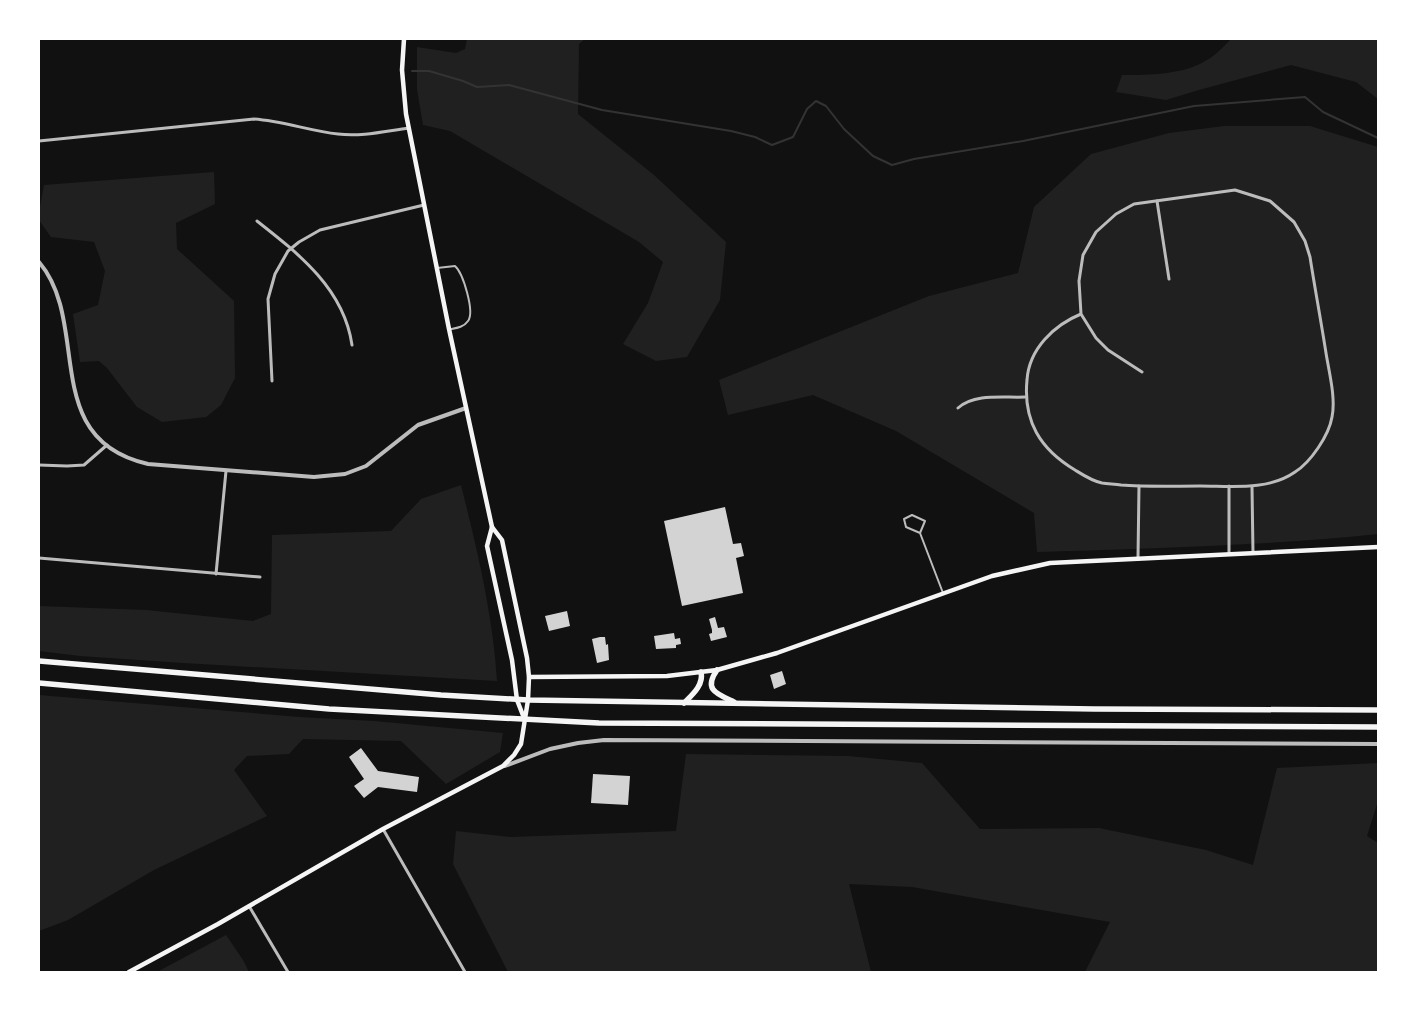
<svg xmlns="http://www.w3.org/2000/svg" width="1417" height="1011" viewBox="0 0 1417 1011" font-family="'Exo 2',sans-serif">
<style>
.green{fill:#202020}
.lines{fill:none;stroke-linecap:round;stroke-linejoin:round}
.stream{stroke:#333;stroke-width:2}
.building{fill:#d3d3d3}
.service{stroke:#bcbcbc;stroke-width:2}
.minor{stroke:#bcbcbc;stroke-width:3}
.tertiary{stroke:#bcbcbc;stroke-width:4}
.secondary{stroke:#f5f5f5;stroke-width:4.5}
.trunk{stroke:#f5f5f5;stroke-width:5.5}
</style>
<rect width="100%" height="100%" fill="#111"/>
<!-- green -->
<g class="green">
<path d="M467,39H585L579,44L578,114L654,175L726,242L720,300L687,357L656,361L623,344L648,303L663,262L639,242L450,131L423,125L417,89V47L456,53L465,49Z"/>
<path d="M1231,39H1378V99L1356,82L1291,65L1199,90L1166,100L1116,92L1122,75C1149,75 1183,75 1207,60C1216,55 1224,46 1231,39Z"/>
<path d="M1224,126H1310L1378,147V534C1265,546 1151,548 1037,552L1034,513L896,431L813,395L728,415L719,380L929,296L1018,273L1034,207L1091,154L1169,133Z"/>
<path d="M214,172L215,204L176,223L177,249L234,301L235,378L221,405L206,417L162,422L137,407L107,368L99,361L80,362L73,314L98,305L105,271L94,242L51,237L39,220V212L44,185Z"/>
<path d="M461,485C477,549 493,615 497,681L183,663L80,656L39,651V606L146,610L253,621L271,614L272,535L391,531L421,499Z"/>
<path d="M39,695L299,717L374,721L503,733L500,752L446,784L401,741L303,739L289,754L247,756L234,770L267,816L154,870L68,920L39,931Z"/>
<path d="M686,754L848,756L922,763L980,829L1099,828L1206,850L1253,865L1277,768L1378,763V801L1367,836L1378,843V972H1085L1110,922L912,887L849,884L871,972H508L453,864L456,831L511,837L676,831Z"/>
<path d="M226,935L243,960L249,972H157Z"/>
</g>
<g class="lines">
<!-- stream -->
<path class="stream" d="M412,71H429L463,81L477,87L509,85L602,110L731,131L755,137L772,145L793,137L807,109L816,101L826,106L844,129L873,156L892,165L914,159L1023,141L1194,106L1305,97L1323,112L1378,138"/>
</g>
<!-- building -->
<g class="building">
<path d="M725,507L733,544L741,543L744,556L736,558L743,593L682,606L664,521Z"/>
<path d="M567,611L570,626L549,631L545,616Z"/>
<path d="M715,617L718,628L724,627L727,637L711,641L709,634L712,633V630L709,619Z"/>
<path d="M674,633L675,639L680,638L681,644L676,645V648L656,649L654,636Z"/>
<path d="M600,637H605L606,645L608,644L609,660L597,663L592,639Z"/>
<path d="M782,671L786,684L774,689L770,675Z"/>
<path d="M361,748L378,771L419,777L417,792L378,787L364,798L354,786L364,779L349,757Z"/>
<path d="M593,774L630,776L628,805L591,803Z"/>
</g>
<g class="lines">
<!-- service -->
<g class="service">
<path d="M437,268L455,266C463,273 475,312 468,321C464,327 457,328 451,329"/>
<path d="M920,533L906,527L904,519L912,515L925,521L920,533L943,593"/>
</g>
<!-- minor -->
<g class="minor">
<path d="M39,141L254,119C283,121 310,131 338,134C361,137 386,131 409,128"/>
<path d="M1157,201L1169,279"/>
<path d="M257,221C299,254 344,289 352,345"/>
<path d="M1081,314C1054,325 1029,349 1027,380C1023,421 1040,449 1075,470C1083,475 1092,481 1102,483C1108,484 1115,484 1121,485C1147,487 1173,486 1200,486C1231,486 1268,491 1295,472C1311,462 1329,435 1332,417C1336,398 1329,372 1326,353C1321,321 1315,289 1310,257L1305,241L1294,222L1270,201L1235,190L1134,204L1116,214L1096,232L1083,255L1079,281L1081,314L1096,338L1108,350L1142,372"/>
<path d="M272,381L268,299L275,274L288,251L299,242L320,230L424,205"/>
<path d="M958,408C975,393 1004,398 1025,397"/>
<path d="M39,465L67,466L84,465L107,445"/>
<path d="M1252,487L1253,553"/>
<path d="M1229,554V486"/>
<path d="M39,558L260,577"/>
<path d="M1138,558L1139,486"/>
<path d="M216,574L226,471"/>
<path d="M383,829L465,972"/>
<path d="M249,906L288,972"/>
</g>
<!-- tertiary -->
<g class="tertiary">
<path d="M39,262C92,324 38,439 148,464L314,477L345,474L366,466L418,425L466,408"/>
<path d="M505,766L550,749L578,743L604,740L1378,744"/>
</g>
<!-- secondary -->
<g class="secondary">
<path d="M492,527L487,546L512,660L517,700L524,718"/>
<path d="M529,677L667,676L717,670L777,653L992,576L1050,563L1378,547"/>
<path d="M129,972L218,924L383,829L503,766L514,755L521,744L528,700L529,677L527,658L502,540L492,527L449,329L406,114L402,70L404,39"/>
</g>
<!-- trunk -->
<g class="trunk">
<path d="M39,661L441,695L528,700L1094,709L1378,710"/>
<path d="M717,670C703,690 717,694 734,702"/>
<path d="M39,683L329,709L599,723L1378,727"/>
<path d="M684,703C692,695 704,685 701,672"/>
</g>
</g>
<!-- border -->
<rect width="1417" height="1011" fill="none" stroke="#ffffff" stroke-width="80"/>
</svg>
